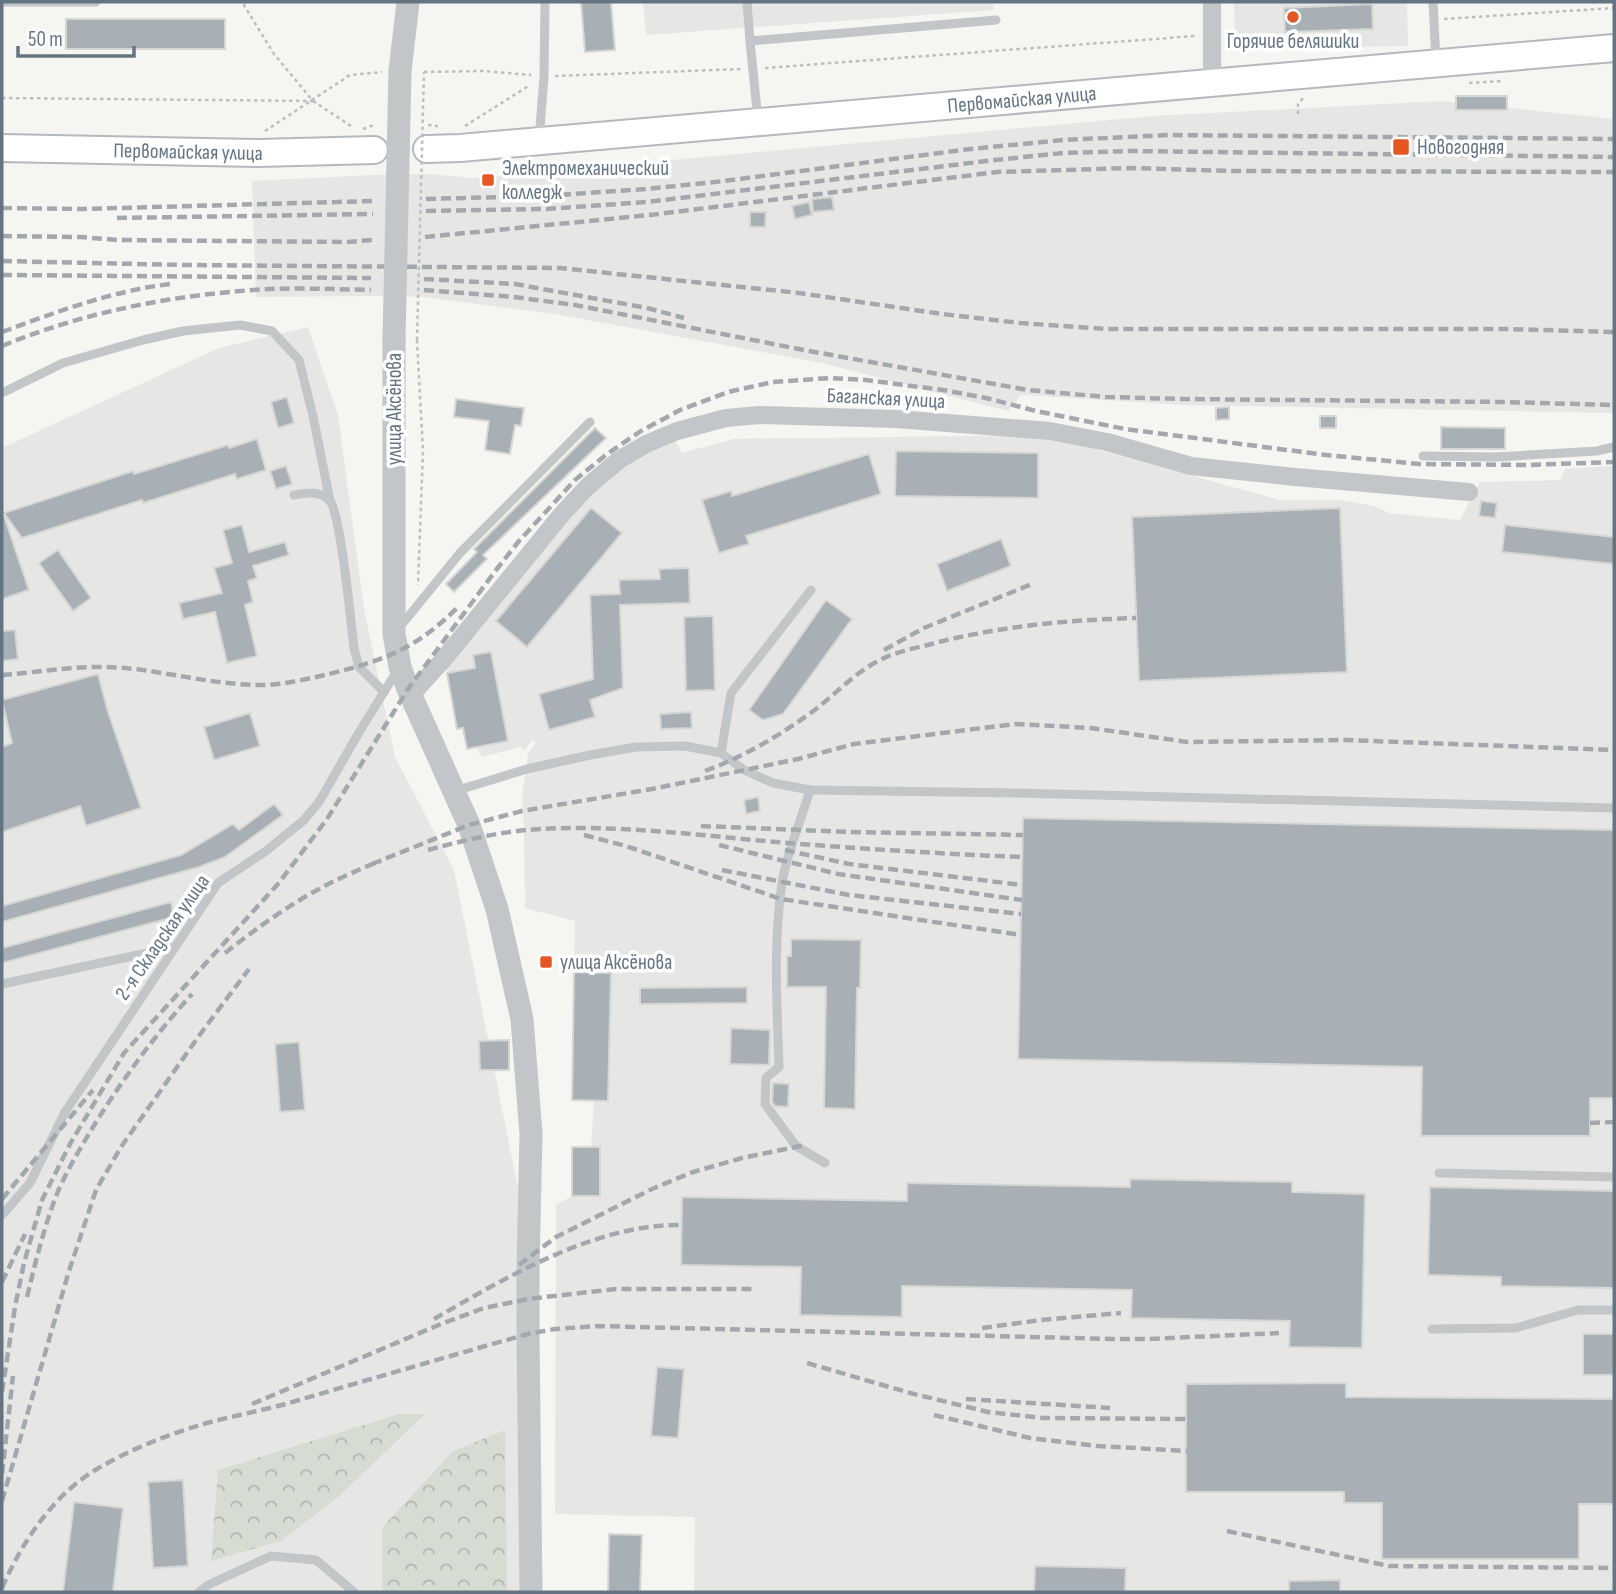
<svg xmlns="http://www.w3.org/2000/svg" width="1616" height="1594" viewBox="0 0 1616 1594" font-family="'Sofia Sans Condensed',sans-serif">
<style>
.built{fill:#e6e7e5}
.forest{fill:url(#forest-crowns)}
.building{fill:#a8b0b6;stroke:#d6d6d4;stroke-width:2}
.lines{fill:none;stroke-linecap:round;stroke-linejoin:round}
.secondary-casing{stroke:#b4b9be;stroke-width:30}
.path{stroke:#bcbec0;stroke-width:2.5;stroke-dasharray:3.5 3.5;stroke-linecap:butt}
.service{stroke:#c2c6c9;stroke-width:9}
.minor{stroke:#c2c6c9;stroke-width:18}
.tertiary{stroke:#c2c6c9;stroke-width:23}
.secondary{stroke:#fff;stroke-width:26}
.rail{stroke:#a3a8ae;stroke-width:4.5;stroke-dasharray:10 5;stroke-linecap:butt}
.path-bridge{stroke:#bcbec0;stroke-width:2.5;stroke-dasharray:3.5 3.5;stroke-linecap:butt}
.tertiary-bridge{stroke:#c2c6c9;stroke-width:23}
.poi-dot{fill:#e45722;stroke:#fff;stroke-width:2.5}
.labels{text-anchor:middle;stroke-width:7;stroke-linejoin:round;paint-order:stroke}
.poi-label{font-size:21px;fill:#647483;stroke:#fff;text-anchor:start}
.street-label{font-size:21px;fill:#647483;stroke:#fff}
</style>
<defs>
<pattern id="forest-crowns" width="20" height="18" patternUnits="userSpaceOnUse" patternTransform="scale(1.75)"><rect width="20" height="18" fill="#d6dcd2"/><path d="M2 6a3 3 0 1 1 6 0M12 15a3 3 0 1 1 6 0" fill="none" stroke="#b1b7b0"/></pattern>
</defs>
<rect width="100%" height="100%" fill="#f5f5f1"/>
<!-- built -->
<g class="built">
<path d="M643,2H993L994,10L646,35Z"/>
<path d="M1234,2H1407L1408,46L1235,49Z"/>
<path d="M1442,101L1614,119V413L1186,405L1021,395L1008,411L822,363L555,314L424,297L371,296L256,297L252,181L373,175L427,174L474,178L1153,116Z"/>
<path d="M308,327L338,415L364,609L395,757L454,870L519,1193L521,1592H2V448L219,348Z"/>
<path d="M1045,435L1280,500H1339L1374,506L1389,513L1460,520L1480,482L1560,480L1565,469L1614,466V1592H694L695,1517L555,1514L556,1205L572,1196V1147H591L594,1101L572,1100L575,921L525,908L524,830L522,797L528,754L536,743L532,740L524,751L520,747L482,757L476,747L467,749L463,729H457L446,668L584,501L620,469L649,449L674,439L682,453L733,439Z"/>
</g>
<!-- forest -->
<g class="forest">
<path d="M399,1414H425L337,1498L281,1541L211,1561L218,1470Z"/>
<path d="M505,1430L507,1592H382V1528L453,1451Z"/>
</g>
<!-- building -->
<g class="building">
<path d="M581,2H611L615,50L585,52Z"/>
<path d="M1372,4L1373,29L1285,32L1284,8Z"/>
<rect x="66" y="19" width="159" height="30"/>
<rect x="1456" y="96" width="51" height="14"/>
<path d="M832,197L834,210L813,212L812,199Z"/>
<path d="M809,202L812,215L795,219L792,206Z"/>
<path d="M750,212H766L765,227H750Z"/>
<path d="M287,397L294,423L278,428L271,402Z"/>
<path d="M456,399L524,408L521,426L515,425L510,454L485,450L489,421L454,417Z"/>
<path d="M1229,407V419L1216,420V408Z"/>
<rect x="1320" y="416" width="16" height="12"/>
<path d="M1441,427L1505,428V449H1441Z"/>
<path d="M595,428L606,438L483,555L487,559L454,592L446,584L477,552L474,549Z"/>
<path d="M257,439L266,470L237,479L235,474L143,503L142,500L22,538L4,513L133,471L134,474L228,445L229,448Z"/>
<path d="M896,451L1038,453V498L895,496Z"/>
<path d="M869,454L881,494L746,536L749,544L719,553L702,500L731,491L732,496Z"/>
<path d="M286,466L292,484L276,489L270,471Z"/>
<path d="M1481,501L1497,503L1495,518L1479,516Z"/>
<path d="M591,508L622,533L527,647L496,621Z"/>
<path d="M1340,508L1347,672L1139,681L1132,517Z"/>
<path d="M2,516H4L29,590L2,599Z"/>
<path d="M242,525L249,552L285,542L289,555L253,566L257,578L248,581L253,602L245,605L257,656L227,663L215,612L183,619L179,603L222,593L214,568L232,563L223,530Z"/>
<path d="M1505,525L1614,537V564L1502,552Z"/>
<path d="M1001,539L1011,566L947,591L937,564Z"/>
<path d="M58,550L91,598L73,611L39,563Z"/>
<path d="M689,568L690,603L620,605L623,688L590,700L595,717L549,730L539,694L593,679L590,595L620,594L619,580L660,579L659,569Z"/>
<path d="M826,600L852,619L783,714L763,720L749,710Z"/>
<path d="M713,616L715,690L686,691L684,617Z"/>
<path d="M15,630L18,659L2,661V631Z"/>
<path d="M491,652L508,741L467,749L463,728L457,729L447,673L475,668L473,655Z"/>
<path d="M98,674L108,712L141,808L86,826L80,806L2,832V747L12,743L2,700Z"/>
<path d="M691,712L692,728L661,729L660,714Z"/>
<path d="M250,713L260,746L214,760L204,727Z"/>
<path d="M758,797L760,811L746,814L744,800Z"/>
<path d="M274,804L283,815L225,857L199,867L2,922V906L181,855L233,824L239,830Z"/>
<path d="M1023,818L1614,830V1098H1590V1136H1421L1422,1067L1018,1059Z"/>
<path d="M171,902L174,917L2,963V948Z"/>
<path d="M791,939L861,940L860,988H857L855,1109L824,1108L826,987H787V956H791Z"/>
<path d="M574,972L611,973L608,1101L572,1100Z"/>
<path d="M747,987V1003L640,1004V988Z"/>
<path d="M731,1028L770,1030L769,1065L730,1064Z"/>
<path d="M509,1040V1070H480L479,1041Z"/>
<path d="M299,1042L305,1110L280,1112L275,1044Z"/>
<path d="M773,1083L789,1084L788,1107L775,1106L772,1102Z"/>
<rect x="572" y="1147" width="28" height="49"/>
<path d="M1130,1179L1292,1182V1192L1365,1194L1362,1348L1289,1347L1290,1321L1131,1318L1132,1290L902,1286V1317L800,1315L801,1267L681,1265L682,1197L907,1201V1183L1130,1187Z"/>
<path d="M1430,1187L1614,1191V1288L1501,1286V1277L1428,1275Z"/>
<rect x="1583" y="1334" width="31" height="41"/>
<path d="M657,1367L684,1369L678,1438L651,1436Z"/>
<path d="M1346,1383V1397L1614,1399V1504H1579V1559H1382V1503H1344V1492H1186V1384Z"/>
<path d="M183,1480L188,1566L153,1568L148,1482Z"/>
<path d="M74,1502L123,1508L113,1592H63Z"/>
<path d="M609,1534L642,1535L640,1592H608Z"/>
<path d="M1035,1566L1126,1568L1125,1592H1034Z"/>
<path d="M1340,1580V1592H1289V1581Z"/>
</g>
<g class="lines">
<!-- secondary casing -->
<g class="secondary-casing">
<g id="secondary">
<path id="s1" d="M2,148L259,153L374,150"/>
<path id="s2" d="M427,149L460,148L1614,48"/>
</g>
</g>
<!-- path -->
<g class="path">
<path d="M1444,19L1614,8"/>
<path d="M765,68L1195,36"/>
<path d="M424,72L483,71L531,75"/>
<path d="M555,76L741,69"/>
<path d="M1469,83L1504,81"/>
<path d="M2,98L313,101L274,54L242,2"/>
<path d="M313,101L354,128"/>
<path d="M1298,114V104L1304,97"/>
<path d="M428,125L438,126"/>
<path d="M465,126L530,85"/>
<path d="M363,129L374,125"/>
<path d="M265,131L350,75L382,72"/>
<path d="M417,340L423,451L418,585"/>
</g>
<!-- service -->
<g class="service">
<path d="M2,2H96"/>
<path d="M747,2L750,41"/>
<path d="M1433,2L1436,62"/>
<path d="M758,121L750,41L996,20"/>
<path d="M539,140L544,77L545,2"/>
<path d="M2,393L63,363L143,340L183,331L240,325L272,331L299,360L313,416L330,501"/>
<path d="M1423,456L1496,457L1597,451L1614,447"/>
<path d="M294,495C307,493 321,490 330,501C341,515 351,624 354,648L359,667L384,692"/>
<path d="M399,628L460,553L590,422"/>
<path d="M721,753L731,693L811,590"/>
<path d="M810,790C801,821 787,852 782,883C773,944 777,1006 779,1067L766,1078L765,1104L796,1146L825,1163"/>
<path d="M455,791L527,769L590,755L636,747L685,746L721,753L744,770L773,783L810,790L1017,793L1614,808"/>
<path d="M2,984L175,947"/>
<path d="M1439,1173L1614,1177"/>
<path d="M2,1215L30,1183L65,1112L218,883L266,851L304,820L319,802L358,734L397,671"/>
<path d="M1432,1329L1516,1328L1578,1310H1614"/>
<path d="M199,1592L208,1585L271,1556L316,1560L354,1592"/>
</g>
<!-- minor -->
<g class="minor">
<path d="M1212,83V2"/>
<path d="M411,695L443,660L562,514L587,487L619,460L646,444L677,431L726,418L759,415L896,419L1050,431L1107,442L1191,466L1295,477L1469,492"/>
</g>
<!-- tertiary -->
<g class="tertiary">
<path d="M400,71L408,2"/>
<path d="M394,340V634L400,667L408,689L469,825L497,909L522,1019L531,1134L528,1267V1334L531,1592"/>
</g>
<!-- secondary -->
<use href="#secondary" class="secondary"/>
<!-- rail -->
<g class="rail">
<path d="M426,199L544,196L646,189L724,181L970,149L1064,140L1168,135L1614,139"/>
<path d="M2,208L82,209L373,201"/>
<path d="M426,211L545,209L647,202L995,160L1063,153L1131,151L1614,157"/>
<path d="M117,218L373,214"/>
<path d="M2,236L81,237L118,240L348,242L372,240"/>
<path d="M425,237L650,215L997,172L1131,168L1231,171L1614,172"/>
<path d="M2,261L184,265L560,268L799,293L942,314L1020,323L1107,329H1506L1614,332"/>
<path d="M2,275L371,278"/>
<path d="M424,279L515,284L647,308L684,318"/>
<path d="M424,290L514,297L575,305L809,351L1028,390L1106,397L1183,399L1504,402L1614,405"/>
<path d="M2,332C56,312 112,291 170,284"/>
<path d="M2,346C86,311 178,294 269,289C303,288 337,289 371,290"/>
<path d="M884,650L924,628L1032,584"/>
<path d="M2,675C42,672 83,664 124,668C169,672 215,685 261,685C283,685 307,679 329,674C385,660 416,649 458,607"/>
<path d="M705,771C743,757 779,736 812,712C835,695 854,673 880,660C897,651 917,648 935,643C1001,626 1068,620 1136,618"/>
<path d="M701,826L850,832L1023,835"/>
<path d="M584,835L626,846L781,899L1021,935"/>
<path d="M719,845L838,874L1022,900"/>
<path d="M428,850C461,841 494,833 527,830C612,823 703,836 788,843C866,849 944,854 1022,857"/>
<path d="M785,850L849,864L1022,885"/>
<path d="M372,864L469,825L522,811L652,789L798,759L854,744L1015,724L1091,728L1187,742L1346,740L1614,750"/>
<path d="M722,870L849,895L1021,914"/>
<path d="M225,953C262,924 301,896 345,876C357,871 368,865 381,861"/>
<path d="M1590,1123L1614,1122"/>
<path d="M2,1199L93,1090"/>
<path d="M519,1265L556,1237L652,1189L693,1172L742,1158L805,1145"/>
<path d="M2,1282L25,1234"/>
<path d="M27,1297C36,1260 45,1223 59,1189C69,1167 81,1147 93,1127C122,1080 155,1035 192,994"/>
<path d="M434,1319C507,1277 595,1224 681,1225"/>
<path d="M982,1328L1041,1320L1121,1313"/>
<path d="M807,1363L910,1393L988,1412L1043,1418L1186,1419"/>
<path d="M2,1392L15,1307L24,1263L42,1200L70,1144L124,1053L278,884L327,819L408,689L496,570L519,541L575,480L607,454L641,431L680,410L728,392L773,382L830,378L866,380L943,390L986,398L1036,411L1125,429L1326,455L1419,464L1528,465L1614,462"/>
<path d="M966,1399L1110,1408"/>
<path d="M252,1404L441,1324L484,1308L528,1299L616,1289H754"/>
<path d="M934,1415L1030,1438L1098,1446L1187,1451"/>
<path d="M2,1474L13,1376"/>
<path d="M2,1501L69,1271L96,1190L121,1147L201,1033L249,969"/>
<path d="M1227,1531L1389,1566L1614,1568"/>
<path d="M2,1588C22,1542 53,1495 97,1469C127,1451 166,1435 200,1425C227,1417 255,1412 282,1405C364,1381 446,1357 528,1334L555,1329L599,1326L1111,1339H1148L1279,1333"/>
</g>
<!-- path-bridge -->
<path class="path-bridge" d="M417,340L424,72"/>
<!-- tertiary-bridge -->
<path class="tertiary-bridge" d="M394,340L400,71"/>
</g>
<!-- markers -->
<g class="poi-dot">
<circle cx="1293" cy="17" r="7"/>
<rect x="1392" y="138" width="18" height="18" rx="3.5"/>
<rect x="481" y="173" width="14" height="14" rx="3.5"/>
<rect x="539" y="955" width="14" height="14" rx="3.5"/>
</g>
<g class="labels">
<!-- poi labels -->
<g class="poi-label">
<text x="1293" y="48" text-anchor="middle">Горячие беляшики</text>
<text x="1417" y="154">Новогодняя</text>
<text x="502" y="175">Электромеханический<tspan x="502" dy="24">колледж</tspan></text>
<text x="560" y="969">улица Аксёнова</text>
</g>
<!-- street labels -->
<g class="street-label">
<text dy="7" stroke="none"><textPath href="#s2" startOffset="597">Первомайская улица</textPath></text>
<text dy="7" stroke="none"><textPath href="#s1" startOffset="186">Первомайская улица</textPath></text>
<text transform="translate(886 398) rotate(3)" y="7">Баганская улица</text>
<text transform="translate(394 409) rotate(-90)" y="7">улица Аксёнова</text>
<text transform="translate(162 937) rotate(-55)" y="7">2-я Складская улица</text>
</g>
</g>
<!-- border -->
<rect width="1616" height="1594" fill="none" stroke="#647483" stroke-width="7"/>
<!-- scale -->
<path d="M18 46v10h116v-10" fill="none" stroke="#647483" stroke-width="3.5"/>
<text x="28" y="46" font-size="21" fill="#647483" stroke="#ffffff" stroke-width="5" paint-order="stroke">50 m</text>
</svg>
